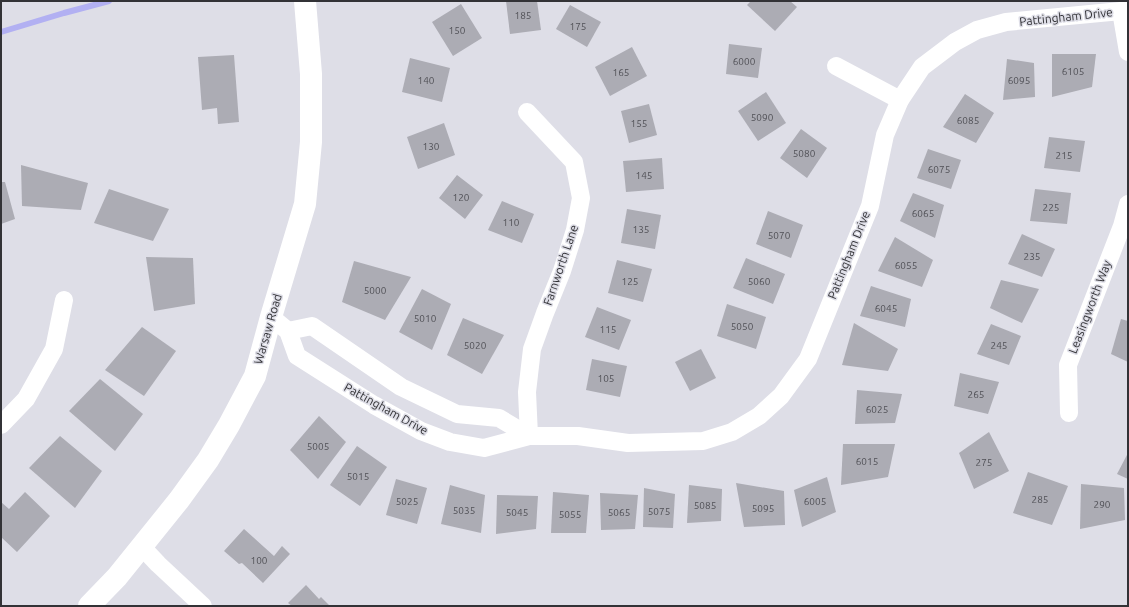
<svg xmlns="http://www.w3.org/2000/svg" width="1129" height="607" viewBox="0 0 1129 607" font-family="Ubuntu,sans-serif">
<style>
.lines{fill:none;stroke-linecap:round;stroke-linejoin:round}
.stream{stroke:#b2b0f2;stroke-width:6}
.building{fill:#acacb4}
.minor{stroke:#fff;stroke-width:18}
.tertiary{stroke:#fff;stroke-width:22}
.labels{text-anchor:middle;stroke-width:3;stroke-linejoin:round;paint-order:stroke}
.number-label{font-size:10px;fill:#505056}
.street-label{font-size:12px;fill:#323236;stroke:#dedee7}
</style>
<rect width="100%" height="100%" fill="#dedee7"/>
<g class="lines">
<!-- stream -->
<path class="stream" d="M1,32L64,13L109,1"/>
</g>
<!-- building -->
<g class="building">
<path d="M506,1H537L541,30L510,34Z"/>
<path d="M751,1H790L797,7L775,31L747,5Z"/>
<path d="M461,4L482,38L453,56L432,22Z"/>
<path d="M570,5L601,22L587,47L556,29Z"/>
<path d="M729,44L762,48L758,78L726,74Z"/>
<path d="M632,47L647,76L610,96L595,67Z"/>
<path d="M1052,54H1096L1092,87L1052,97Z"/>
<path d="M234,55L239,122L218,124L217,108L202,110L198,57Z"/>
<path d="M410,58L450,68L442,102L402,92Z"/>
<path d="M1007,59L1034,63L1035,97L1003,100Z"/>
<path d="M766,92L786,123L758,141L738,111Z"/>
<path d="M965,94L994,113L976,143L943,127Z"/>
<path d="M649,104L657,135L629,143L621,111Z"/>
<path d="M444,123L455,155L418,169L407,137Z"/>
<path d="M801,129L827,148L807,178L780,158Z"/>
<path d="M1049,137L1085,141L1080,172L1044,168Z"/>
<path d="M928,149L961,160L951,189L917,178Z"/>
<path d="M662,158L664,189L626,192L623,161Z"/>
<path d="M21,165L88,183L81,210L22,206Z"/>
<path d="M457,175L483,195L465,219L439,198Z"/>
<path d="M1,182H5L15,219L1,224Z"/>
<path d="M109,189L169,209L153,241L94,223Z"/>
<path d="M1035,189L1071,193L1067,224L1030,221Z"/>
<path d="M913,193L944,205L935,238L900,221Z"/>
<path d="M502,201L534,214L522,243L488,230Z"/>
<path d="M627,209L661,215L655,249L621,243Z"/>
<path d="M768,211L803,225L791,258L756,244Z"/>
<path d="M1022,234L1055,249L1042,277L1008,264Z"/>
<path d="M895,237L933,260L922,287L878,271Z"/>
<path d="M146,257L193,258L195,304L154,311Z"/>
<path d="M746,258L785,274L773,304L733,288Z"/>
<path d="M617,260L652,269L643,302L608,293Z"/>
<path d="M354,261L411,277L385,320L342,302Z"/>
<path d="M1001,280L1039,289L1022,323L990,308Z"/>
<path d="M871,286L911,299L905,327L860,316Z"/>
<path d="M422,289L451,304L432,350L399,332Z"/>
<path d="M727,304L766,317L756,349L717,336Z"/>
<path d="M597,307L631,320L619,350L585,337Z"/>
<path d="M463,318L504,335L482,374L447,355Z"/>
<path d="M1121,319L1128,321V362L1111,354Z"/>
<path d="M854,323L898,349L888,371L842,365Z"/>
<path d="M991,324L1021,336L1009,365L977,354Z"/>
<path d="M142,327L176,351L144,396L105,370Z"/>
<path d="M701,349L716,378L690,391L675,362Z"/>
<path d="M592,359L627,366L620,397L586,390Z"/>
<path d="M960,373L999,382L988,414L954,406Z"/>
<path d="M100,379L143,414L115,451L69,411Z"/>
<path d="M857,390L902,394L895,423L855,424Z"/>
<path d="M319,416L346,442L318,479L290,450Z"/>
<path d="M989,432L1009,471L974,489L959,453Z"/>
<path d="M60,436L102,471L75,508L29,468Z"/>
<path d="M843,444H895L888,477L841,485Z"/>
<path d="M357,446L387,467L360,506L330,485Z"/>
<path d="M1128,453V479L1117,474Z"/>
<path d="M1028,472L1068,486L1052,525L1013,513Z"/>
<path d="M827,477L836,512L802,527L794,490Z"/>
<path d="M396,479L427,488L417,524L386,515Z"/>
<path d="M736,483L784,491L785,525L744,527Z"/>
<path d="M1081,484L1124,488L1125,520L1080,529Z"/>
<path d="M450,485L485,495L481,533L441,524Z"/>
<path d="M689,485L722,489L721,521L687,523Z"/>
<path d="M644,488L675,494L673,528L643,527Z"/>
<path d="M25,492L50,516L17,552L1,537V502L9,509Z"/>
<path d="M553,492L589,495L586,533H551Z"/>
<path d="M600,493L638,495L635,529L601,530Z"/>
<path d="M497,495L538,496L536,529L496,534Z"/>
<path d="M244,529L274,556L282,546L290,554L263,583L242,563L239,564L224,551Z"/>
<path d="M306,585L319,599L321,597L330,606H292L288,603Z"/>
</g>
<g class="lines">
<!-- minor -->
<g class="minor">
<path d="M1121,11L1128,52"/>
<path d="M836,66L900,100"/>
<path d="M527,112L574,162L581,198L575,230L562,271L545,313L532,349L527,392L529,436"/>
<path d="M271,317L288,331L297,356L374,405L421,431L450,442L484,448L529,436H578L628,443L703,441L732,432L759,416L781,396L808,359L870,206L885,135L900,100L922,67L955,42L977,30L1006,22L1121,11L1128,9"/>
<path d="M288,331L312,326L401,387L457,414L499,418L529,436"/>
<path d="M1069,413L1068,365L1122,226L1128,204"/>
<path d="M1,425L26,399L54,349L64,300"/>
<path d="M142,547L158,564L203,606"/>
</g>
<!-- tertiary -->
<path class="tertiary" d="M89,606L117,577L179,500L208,460L229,425L255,376L271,317L305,204L311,142V74L305,1"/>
</g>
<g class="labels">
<!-- number labels -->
<g class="number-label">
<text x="523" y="19">185</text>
<text x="578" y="30">175</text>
<text x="457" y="34">150</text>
<text x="744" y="65">6000</text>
<text x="1073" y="75">6105</text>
<text x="621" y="76">165</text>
<text x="426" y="84">140</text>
<text x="1019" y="84">6095</text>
<text x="762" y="121">5090</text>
<text x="968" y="124">6085</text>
<text x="639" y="127">155</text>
<text x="431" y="150">130</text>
<text x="804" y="157">5080</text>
<text x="1064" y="159">215</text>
<text x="939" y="173">6075</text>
<text x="644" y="179">145</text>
<text x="461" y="201">120</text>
<text x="1051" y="211">225</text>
<text x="923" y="217">6065</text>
<text x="511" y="226">110</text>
<text x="641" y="233">135</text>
<text x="779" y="239">5070</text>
<text x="1032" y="260">235</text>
<text x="906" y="269">6055</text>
<text x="630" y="285">125</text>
<text x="759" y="285">5060</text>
<text x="375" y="294">5000</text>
<text x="886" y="312">6045</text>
<text x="425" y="322">5010</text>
<text x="742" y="330">5050</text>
<text x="608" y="333">115</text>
<text x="475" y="349">5020</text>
<text x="999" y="349">245</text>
<text x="606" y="382">105</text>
<text x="976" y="398">265</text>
<text x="877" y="413">6025</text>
<text x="318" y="450">5005</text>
<text x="867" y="465">6015</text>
<text x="984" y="466">275</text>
<text x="358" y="480">5015</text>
<text x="1040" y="503">285</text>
<text x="407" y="505">5025</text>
<text x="815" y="505">6005</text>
<text x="1102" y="508">290</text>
<text x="705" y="509">5085</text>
<text x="763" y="512">5095</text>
<text x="464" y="514">5035</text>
<text x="659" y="515">5075</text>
<text x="517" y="516">5045</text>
<text x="619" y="516">5065</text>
<text x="570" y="518">5055</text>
<text x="259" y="564">100</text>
</g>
<!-- street labels -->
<g class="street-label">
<text transform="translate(1066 17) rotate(-6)" y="4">Pattingham Drive</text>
<text transform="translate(849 255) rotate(-68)" y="4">Pattingham Drive</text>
<text transform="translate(561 265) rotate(-71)" y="4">Farnworth Lane</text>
<text transform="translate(1090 307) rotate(-69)" y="4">Leasingworth Way</text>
<text transform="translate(268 329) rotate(-74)" y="4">Warsaw Road</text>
<text transform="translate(386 409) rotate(29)" y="4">Pattingham Drive</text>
</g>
</g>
<!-- border -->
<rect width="1129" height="607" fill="none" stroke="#323236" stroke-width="4"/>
</svg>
